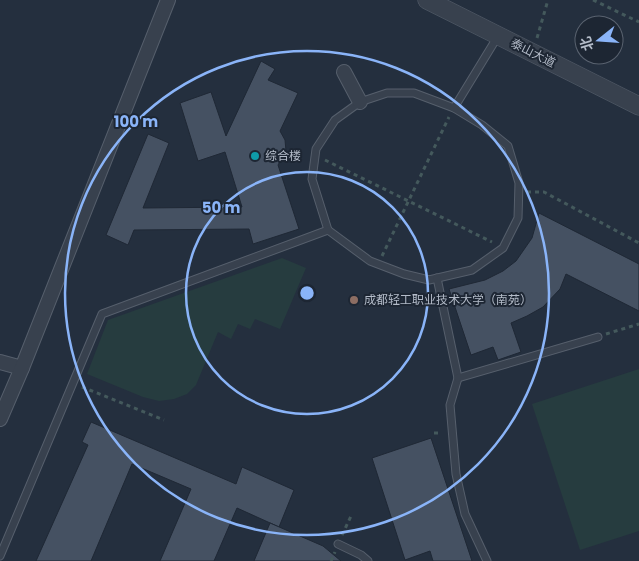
<svg xmlns="http://www.w3.org/2000/svg" width="639" height="561" viewBox="0 0 639 561" font-family="Poppins,'Noto Sans SC',sans-serif">
<style>
.green{fill:#263c3f}
.building{fill:#455162;stroke:#1f2835}
.lines{fill:none;stroke-linecap:round;stroke-linejoin:round}
.service-casing{stroke:#565f6c;stroke-width:9}
.minor-casing{stroke:#565f6c;stroke-width:16}
.tertiary-casing{stroke:#565f6c;stroke-width:19}
.path{stroke:#44595c;stroke-width:3;stroke-dasharray:4 4;stroke-linecap:butt}
.service{stroke:#38414e;stroke-width:7}
.minor{stroke:#38414e;stroke-width:14}
.tertiary{stroke:#38414e;stroke-width:18}
.ring{fill:none;stroke:#8ab4f8;stroke-width:2.5}
.culture-dot{fill:#0f9aa8;stroke:#1d2633;stroke-width:2}
.education-dot{fill:#8d6e63;stroke:#1d2633;stroke-width:2}
.labels{text-anchor:middle;stroke-width:4;stroke-linejoin:round;paint-order:stroke}
.street-label{font-size:12px;fill:#b4bcc9;stroke:#1d2633}
.poi-label{font-size:12px;fill:#b4bcc9;stroke:#1d2633;text-anchor:start}
.centre{fill:#8ab4f8;stroke:#1d2633;stroke-width:2.5}
.ring-label{font-size:15px;text-anchor:middle;font-weight:bold;fill:#8ab4f8;stroke:#1d2633;stroke-width:4;stroke-linejoin:round;paint-order:stroke}
</style>
<rect width="100%" height="100%" fill="#242f3e"/>
<!-- green -->
<g class="green">
<path d="M282,258L306,268L280,329L255,319L250,329L238,324L231,339L218,332L196,385L187,394L174,399L159,401L143,397L87,374L108,320Z"/>
<path d="M639,369V531L580,550L532,404Z"/>
</g>
<!-- building -->
<g class="building">
<path d="M261,61L275,69L268,80L298,93L280,131L285,140L286,151L278,165L299,229L253,244L249,229L134,230L128,245L106,235L148,134L169,143L143,208L242,207L225,152L198,161L180,103L211,92L226,136Z"/>
<path d="M539,213L639,264V311L566,274L560,289L543,307L527,316L511,323L521,352L498,360L493,347L471,355L449,289L485,280L503,271L516,261L532,238Z"/>
<path d="M91,422L236,484L242,467L294,490L279,527L237,508L214,561H160L191,489L132,464L91,561H36L88,445L82,442Z"/>
<path d="M431,438L472,561H433L430,551L405,560L372,458Z"/>
<path d="M270,523L323,546L341,561H254Z"/>
</g>
<g class="lines">
<!-- service casing -->
<g class="service-casing">
<g id="service">
<path d="M387,93H414L454,108L482,125L508,146L519,183L518,218L503,248L472,270L429,280L404,274L370,261L328,230L312,179L316,149L335,120L360,102Z"/>
<path d="M454,108L498,36"/>
<path d="M437,278L458,378L450,405L456,474L465,514L487,561"/>
<path d="M458,378L598,337"/>
<path d="M338,544L361,555L368,561"/>
<path d="M0,556L102,314L328,230"/>
</g>
</g>
<!-- minor casing -->
<g class="minor-casing">
<g id="minor">
<path d="M344,72L360,102"/>
<path d="M0,362L22,368"/>
<path d="M0,419L22,368L168,0"/>
</g>
</g>
<!-- tertiary casing -->
<g class="tertiary-casing">
<path id="tertiary" d="M427,0L639,106"/>
</g>
<!-- path -->
<g class="path">
<path d="M593,0L639,22"/>
<path d="M537,38L548,0"/>
<path d="M325,160L492,242"/>
<path d="M527,192H544L639,243"/>
<path d="M382,256L449,117"/>
<path d="M606,334L639,324"/>
<path d="M82,387L164,420"/>
<path d="M434,433H442"/>
<path d="M342,535L352,514"/>
<path d="M331,561L335,552"/>
</g>
<!-- service -->
<use href="#service" class="service"/>
<!-- minor -->
<use href="#minor" class="minor"/>
<!-- tertiary -->
<use href="#tertiary" class="tertiary"/>
</g>
<!-- distance rings -->
<g class="ring">
<circle cx="307" cy="293" r="121"/>
<circle cx="307" cy="293" r="242"/>
</g>
<!-- markers -->
<circle class="culture-dot" cx="255" cy="156" r="5"/>
<circle class="education-dot" cx="354" cy="300" r="5"/>
<g class="labels">
<!-- street labels -->
<g class="street-label">
<text transform="translate(533 53) rotate(27)" y="4">泰山大道</text>
</g>
<!-- poi labels -->
<g class="poi-label">
<text x="265" y="160">综合楼</text>
<text x="364" y="304">成都轻工职业技术大学（南苑）</text>
</g>
</g>
<circle cx="307" cy="293" r="8" class="centre"/>
<g class="ring-label">
<text x="136" y="127">100 m</text>
<text x="221" y="213">50 m</text>
</g>
<!-- north arrow -->
<g transform="translate(599 40) rotate(253)"><circle r="24" fill="#1d2633" stroke="#59626f"/>
<path d="M0-4L9 19L0 12L-9 19Z" fill="#8ab4f8"/>
<text y="-8" font-size="14" font-weight="bold" text-anchor="middle" fill="#b4bcc9">北</text>
</g>
</svg>
